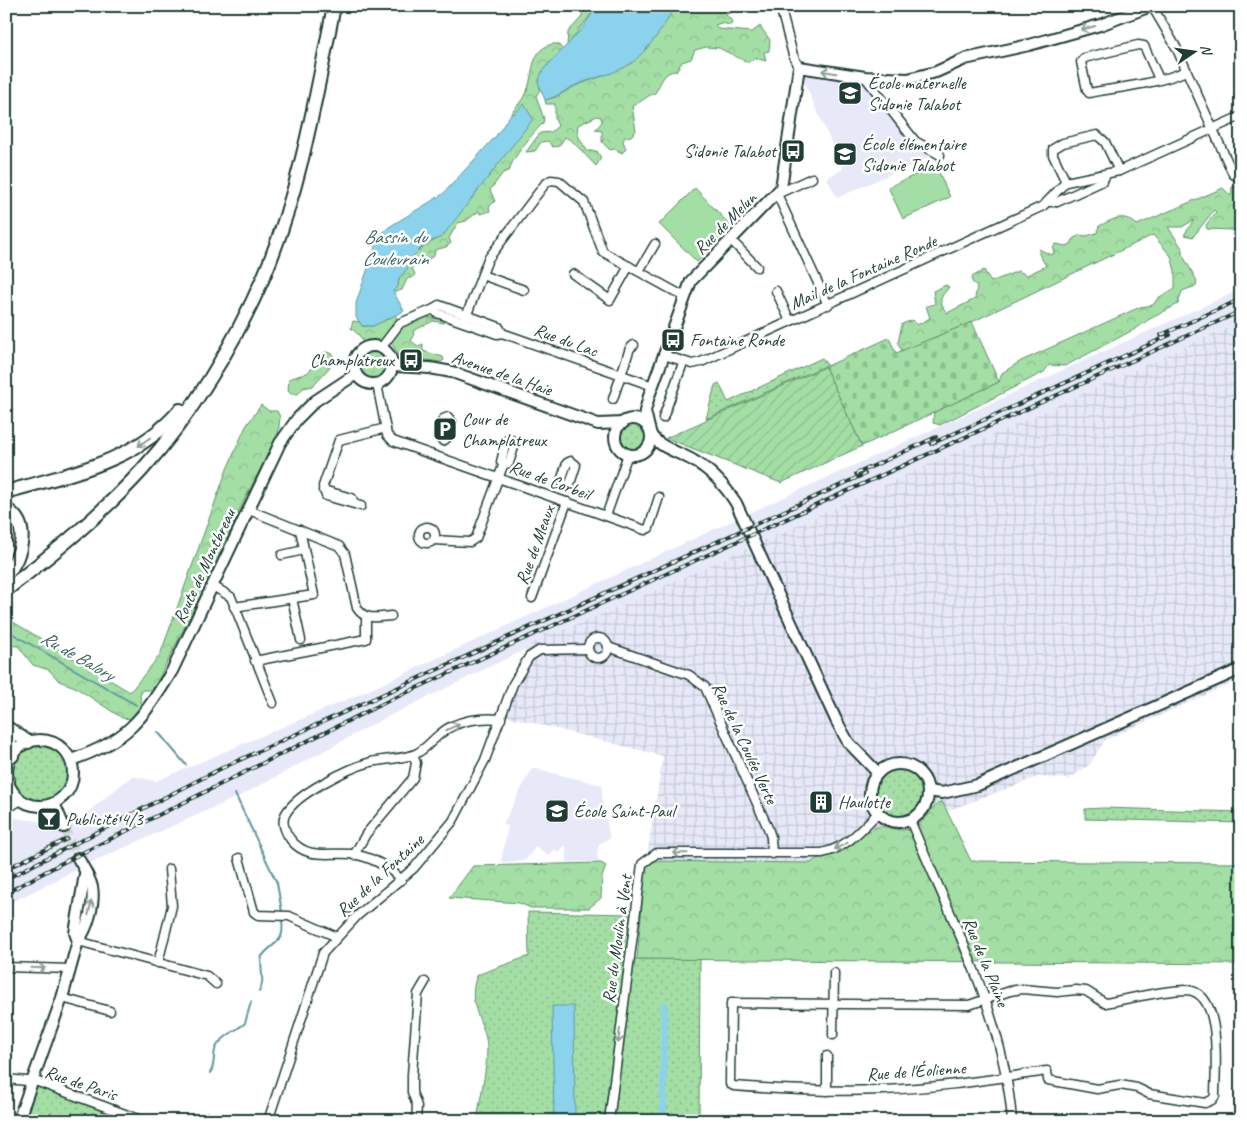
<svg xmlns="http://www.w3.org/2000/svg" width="1247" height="1127" viewBox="0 0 1247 1127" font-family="Caveat,sans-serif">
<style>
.built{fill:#e7e9f8}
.industrial{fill:url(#industrial-grid)}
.grass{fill:url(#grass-dots);stroke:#618e6c}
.forest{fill:url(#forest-crowns);stroke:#618e6c}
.cemetery{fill:url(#cemetery-stones);stroke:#618e6c}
.garden{fill:url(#garden-furrows);stroke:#618e6c}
.pitch{fill:#a3dea4;stroke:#618e6c}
.water{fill:#8bd3ec;stroke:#6097a2}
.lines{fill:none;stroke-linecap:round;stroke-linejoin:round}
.stream{stroke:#6097a2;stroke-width:2}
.canal{stroke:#8bd3ec;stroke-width:7}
.tertiary-tunnel{stroke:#d2d8d6;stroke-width:10;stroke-dasharray:10 5;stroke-linecap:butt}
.minor-casing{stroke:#1f3d34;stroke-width:11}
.tertiary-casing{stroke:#1f3d34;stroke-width:14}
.primary-casing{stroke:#1f3d34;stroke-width:16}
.minor{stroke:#fff;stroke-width:8}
.tertiary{stroke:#fff;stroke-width:10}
.primary{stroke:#fff;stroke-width:12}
.rail-casing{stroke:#1f3d34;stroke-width:4}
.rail{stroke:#fff;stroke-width:2;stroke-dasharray:5.5;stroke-linecap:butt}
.oneway{stroke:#8f9e9a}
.labels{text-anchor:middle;stroke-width:5;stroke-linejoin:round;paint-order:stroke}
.poi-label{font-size:18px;fill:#1f3d34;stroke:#fff;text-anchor:start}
.street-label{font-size:18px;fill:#1f3d34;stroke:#fff}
.water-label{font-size:19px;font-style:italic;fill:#3a6262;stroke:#fff}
</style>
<defs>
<pattern id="industrial-grid" width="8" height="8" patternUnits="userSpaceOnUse" patternTransform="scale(1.25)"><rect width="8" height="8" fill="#e7e9f8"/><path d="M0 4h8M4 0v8" fill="none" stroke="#c6c9d5"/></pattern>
<pattern id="grass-dots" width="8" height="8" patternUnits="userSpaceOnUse" patternTransform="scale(1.25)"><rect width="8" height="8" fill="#a3dea4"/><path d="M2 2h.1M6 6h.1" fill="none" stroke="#8cbf8e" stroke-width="1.8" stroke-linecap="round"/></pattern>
<pattern id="forest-crowns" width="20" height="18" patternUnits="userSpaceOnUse" patternTransform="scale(1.25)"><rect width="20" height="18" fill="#a3dea4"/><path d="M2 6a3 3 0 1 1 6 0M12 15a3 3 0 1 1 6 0" fill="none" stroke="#8cbf8e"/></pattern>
<pattern id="cemetery-stones" width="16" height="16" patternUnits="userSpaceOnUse" patternTransform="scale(1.25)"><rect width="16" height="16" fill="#a3dea4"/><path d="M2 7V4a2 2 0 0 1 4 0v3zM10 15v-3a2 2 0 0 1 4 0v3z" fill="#8cbf8e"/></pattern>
<pattern id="garden-furrows" width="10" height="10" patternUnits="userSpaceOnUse" patternTransform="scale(1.25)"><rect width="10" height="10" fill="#a3dea4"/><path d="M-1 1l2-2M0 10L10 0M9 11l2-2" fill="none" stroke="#8cbf8e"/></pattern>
</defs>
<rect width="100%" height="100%" fill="#fff"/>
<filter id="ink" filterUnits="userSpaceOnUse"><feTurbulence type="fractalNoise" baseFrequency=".02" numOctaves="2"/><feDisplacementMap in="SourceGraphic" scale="10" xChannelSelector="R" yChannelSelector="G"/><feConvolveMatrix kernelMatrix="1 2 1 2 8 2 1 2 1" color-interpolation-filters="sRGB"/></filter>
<g filter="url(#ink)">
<!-- built -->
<g class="built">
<path d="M801,75L864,84L907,139L933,155L837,198L827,178L843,169Z"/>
<path d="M1241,289V321L605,613L552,634L546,633L524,650L383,719L246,793L90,863L6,905V817L56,823L61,830L72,825L132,776L156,781L367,691L732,521Z"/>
<path d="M532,768L602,785V798L610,838L599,844L597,855L599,862H567L566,845L558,852L555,849L549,856L536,846L525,861L501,862L508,826L503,824Z"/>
</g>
<!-- industrial -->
<path class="industrial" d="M1241,321V679L1105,740L1090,764L1069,779L1038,777L947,811L942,801L935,804L925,820L915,827L899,831L879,826L866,831L854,843L839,851L815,858L811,863L646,861L663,756L506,716L517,685L534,657L524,650L546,633L552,634L605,613Z"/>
<!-- grass -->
<g class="grass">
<circle cx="374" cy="365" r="15"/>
<path d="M822,358L827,365L706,419L715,385L719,383L728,402Z"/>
<circle cx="634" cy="437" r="15"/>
<circle cx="41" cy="773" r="29"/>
<circle cx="898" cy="794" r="25"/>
<path d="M1103,808L1241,812V823L1085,819V809Z"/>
<path d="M528,912L631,914L604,1121H477C480,1097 487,1071 487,1047C486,1021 465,1007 477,975L529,956Z"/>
<path d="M633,959H700L699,1121H611Z"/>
<path d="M39,1087L46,1088L136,1121H21L34,1088Z"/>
</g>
<!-- forest -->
<g class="forest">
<path d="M586,6H597L567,46L568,32L581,18Z"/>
<path d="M674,6H732L734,10L726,15L732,21L731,25L721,23L715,25L718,29L752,32L760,26L770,40L769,51L764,52L766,61L755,58L747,62L719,48L706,47L695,50L691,59L682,62L676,71C663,71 661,84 655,93C646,96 641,103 632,106L636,131L631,136L625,137L623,141L626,149L622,153L614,149L610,150L602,142V131L595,130L602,122L601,117L597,116L578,125C575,136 583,142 587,151H597L601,158L596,166L572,141L565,137L559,146L553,147L548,141L541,142L535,151L526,152L540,133L551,132L558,126L555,119V104H546L545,100L556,97L575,86L608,74Z"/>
<path d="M552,44H558L563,50C551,62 536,72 540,90L536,96L544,119L543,123C535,131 510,160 510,170L503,173L490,190L495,201L489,207L490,211L480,214L479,211L466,221L458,223L449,238L451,243L446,247L435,250L434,256L414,266L412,268L415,274L413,277L407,279L402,290L395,292L393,290L398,286C400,262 422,245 442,237L515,114H511C516,107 524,98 527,91C534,73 530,50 552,44Z"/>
<path d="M1236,186L1241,198V235L1233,230L1207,229L1206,225L1216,212L1214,210L1193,237L1184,235L1194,220L1182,227H1168L1182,248V254L1197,281L1196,286L1182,291L1178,304L1148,320L1137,328L1065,366L1049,365L1044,372L940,425L933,423L934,412L999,382L1002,373L1021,361L1140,307L1153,305L1158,298L1175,288V271L1171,256L1153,235L972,322L902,351L898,343L902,324L913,320L917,325L930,318L926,306L935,304L933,291L946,285L949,287C942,297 936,299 947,313L975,299L977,286L972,282V277L984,270L991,282L1018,271L1027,275L1046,266L1039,254V249L1051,255L1054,253L1053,248L1056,244L1066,246L1071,244L1074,238L1080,235L1086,236L1097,233L1099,226C1114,219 1123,212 1137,225L1223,188L1231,196L1232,187Z"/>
<path d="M395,315L402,327L424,317L444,319V323L433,321L413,331L414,336L411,341L418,346L423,344V351L443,357L444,360L441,362L408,358L402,361L391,342L378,340L364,344L359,335L351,328L353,321L360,322L362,326H373Z"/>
<path d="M326,352L333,354L334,359C330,370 320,376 313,386L303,388L298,394H291L288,391L289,379L307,373L320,360L321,354Z"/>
<path d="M261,405L269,411H277L280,417L278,436L243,502L209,579L153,690H143L140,695L142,705L132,719L122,718L75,687L59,681L49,670L33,665L18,646L6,645V608L13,622L130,692L160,655L227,469L246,426Z"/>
<path d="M942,801L971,861L1241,863V964L637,959L646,861L811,863C818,856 829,856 839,851C853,845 862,831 878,827C888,824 899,835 915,827C927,821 930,807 942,801Z"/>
<path d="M601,863L606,866L602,877L601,898L589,908H531L519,903L449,898L473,866Z"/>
</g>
<!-- cemetery -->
<path class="cemetery" d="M972,322L999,382L862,446L825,367L889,338L896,353Z"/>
<!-- garden -->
<path class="garden" d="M825,367L862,446L781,483L666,438Z"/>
<!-- pitch -->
<g class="pitch">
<path d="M936,166L950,197L903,219L888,187Z"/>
<path d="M695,188L731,226L697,262L659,224Z"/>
</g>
<!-- water -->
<g class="water">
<path d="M597,6H674C666,26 649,48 633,62C617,74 594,77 576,85C565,90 557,97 545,100L538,82L543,70L582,29Z"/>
<path d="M524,104L533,119L442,237L426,243L407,262L408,268L399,278L398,286L393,291L404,311L373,326H362L356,317V303L379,236L389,227L443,194L496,136L511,114L515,113Z"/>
<path d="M552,1006H574L575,1121H554Z"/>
</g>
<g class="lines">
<!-- stream -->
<g class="stream">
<path d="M6,630L136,705"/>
<path d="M158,732L186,765"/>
<path d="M235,794L277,883L282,912"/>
<path d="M259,992C266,980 259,969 262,956C275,940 285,944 282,920"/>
<path d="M210,1073C215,1066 213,1058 215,1050C219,1038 236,1031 245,1023L251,1002"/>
<path d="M205,1121L207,1112"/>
</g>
<!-- canal -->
<path class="canal" d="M663,1121L664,1005"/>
<!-- tertiary-tunnel -->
<path class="tertiary-tunnel" d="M64,827L78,858"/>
<!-- minor casing -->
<g class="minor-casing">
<g id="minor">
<path d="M780,6L793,55L799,67"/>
<path d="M1152,6L1176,47L1233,174L1241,179"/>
<path d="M865,77L915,141L940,155"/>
<path d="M1159,79L1144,46L1138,45L1084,58L1081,62L1087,90L1089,93C1121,87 1157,84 1186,71"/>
<path d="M812,178L777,194L828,305"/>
<path d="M1066,182L1053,155V149L1063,143L1097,135L1105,142L1119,171"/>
<path d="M1049,202H1057L1103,181L1106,174"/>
<path d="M731,240L757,267"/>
<path d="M639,271L655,244"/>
<path d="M573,274L610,300L629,266"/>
<path d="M482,275L524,290"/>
<path d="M776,291L790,321"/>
<path d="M434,309L439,305L499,327L502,333"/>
<path d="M464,322L488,259L545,184L551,180L559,181L584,202L603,252L685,297"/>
<path d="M381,348L400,323L434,309L437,313L497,334L502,333L653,386"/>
<path d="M664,355L692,364L701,362L1043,206L1066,182L1119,171L1241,116"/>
<path d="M377,384L387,435L393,441L606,516L628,454"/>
<path d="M613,399L630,348L634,345"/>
<path d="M448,417L452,422L446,439L443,441L438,436L443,419Z"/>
<path d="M663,418L683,363"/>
<path d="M510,439L515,444L509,463L505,464L501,462L506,441Z"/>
<path d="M571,461L576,465L570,484L566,486L561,481L567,463Z"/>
<path d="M323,490L352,498L354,503"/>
<path d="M361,506L326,496L323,486L339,440L386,428"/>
<path d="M249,510L339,546L345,554L357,608C365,621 378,617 391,616"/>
<path d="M606,516L645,530L649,528L659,497"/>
<circle cx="427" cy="535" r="8"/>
<path d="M434,540L470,542L476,538L504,463"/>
<path d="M282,555L304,550"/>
<path d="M213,586L231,597L273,703"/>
<path d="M292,598L301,640"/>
<path d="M532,598L567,502"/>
<path d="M234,607L314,595L300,530"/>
<circle cx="598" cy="648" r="10"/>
<path d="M608,647L689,675L705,687L768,828L771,837L772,854"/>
<path d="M255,661L366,639V617"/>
<path d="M6,809L21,800"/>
<path d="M910,820C950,918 1004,1013 1012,1121"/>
<path d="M354,855L366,834L413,778L416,763L413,755"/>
<path d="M239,858L254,912L258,915L289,916L337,937"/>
<path d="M401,880C389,866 369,856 351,854C329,852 307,860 291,840C286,834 281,823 285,815C295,794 349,768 371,762C385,759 400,759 413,755C423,752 431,741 440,734C456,720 481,717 501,719"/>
<path d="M78,941L207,976L216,984"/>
<path d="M158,963L172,906L169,869"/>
<path d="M6,967L71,969"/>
<path d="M1022,989L1057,992L1076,990L1086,991L1105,1003C1129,999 1163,990 1186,990C1224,991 1215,1070 1215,1096L1212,1100L1205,1103L1149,1094L1137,1088L1120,1085L1097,1089L1048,1080L1047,1071C992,1079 938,1088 883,1090C833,1092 784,1090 734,1086L730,1084L731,1003L969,1005L1010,991Z"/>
<path d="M62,998L110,1011"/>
<path d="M833,1035L834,973"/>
<path d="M6,1079L38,1082L144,1121"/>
<path d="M827,1091V1056"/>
<path d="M268,1121L323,953L357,916L414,868L453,821L485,760L513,684L529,657L540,650L588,649"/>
<path d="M416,1121L417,1106L412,1092V1075L418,994L425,982"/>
<path d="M609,1121L642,864L657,853H822C846,848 860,831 877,814"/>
</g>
</g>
<!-- tertiary casing -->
<g class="tertiary-casing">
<g id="tertiary">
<circle cx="373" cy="365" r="19"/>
<path d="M393,366L430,368L452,372L598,424L623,423"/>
<circle cx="633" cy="437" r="18"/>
<path d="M649,428L645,411L649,396L691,281L781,188L799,67L865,77L908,79L936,72L965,59L1029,45L1100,25L1151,6"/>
<path d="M651,435C660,448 681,453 694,461C712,471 725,486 736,503L836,720L848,742L878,773"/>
<circle cx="40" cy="773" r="33"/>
<path d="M71,760C127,741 142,720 172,671L280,443L297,419L315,401L356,374"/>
<circle cx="899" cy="793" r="29"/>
<path d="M928,791L942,793L978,785L1241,669"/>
<path d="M54,803L64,827"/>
<path d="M78,941L75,933L85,874"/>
<path d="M18,1121L62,998L78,941C88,928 95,903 92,887C90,878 83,867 78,858"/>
</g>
</g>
<!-- primary casing -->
<g class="primary-casing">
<g id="primary">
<path d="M6,492C69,474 136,462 180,410"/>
<path d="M6,509C32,525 21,556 6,576"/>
<path d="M6,590C54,553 101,515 142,470C191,416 235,343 264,276C300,191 316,96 334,6"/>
<path d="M6,727L28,742"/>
<path d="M6,734L10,742L12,756"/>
<path d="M6,781L8,780"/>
</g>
</g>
<!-- minor -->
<use href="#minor" class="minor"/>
<!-- tertiary -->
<use href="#tertiary" class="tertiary"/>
<!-- primary -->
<use href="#primary" class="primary"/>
<!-- rail casing -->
<g class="rail-casing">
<g id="rail">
<path d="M1161,335L1241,299"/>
<path d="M931,444L1170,335"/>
<path d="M856,474L936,437"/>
<path d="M6,869L67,839"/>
<path d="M6,879L222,768L865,474"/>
<path d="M6,893L60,864L388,701L1241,311"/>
</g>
</g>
<!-- rail -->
<use href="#rail" class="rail"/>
</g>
<!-- one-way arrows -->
<defs><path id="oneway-shaft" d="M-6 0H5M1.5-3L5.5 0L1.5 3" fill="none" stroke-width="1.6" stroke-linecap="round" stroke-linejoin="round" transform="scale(1.25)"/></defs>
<g class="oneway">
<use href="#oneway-shaft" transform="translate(1088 28) rotate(164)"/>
<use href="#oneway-shaft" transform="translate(829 72) rotate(-170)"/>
<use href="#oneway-shaft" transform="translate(144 442) rotate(144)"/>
<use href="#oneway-shaft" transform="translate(453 727) rotate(-25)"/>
<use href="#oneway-shaft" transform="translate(841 846) rotate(153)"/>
<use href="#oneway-shaft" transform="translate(680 853) rotate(-179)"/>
<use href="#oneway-shaft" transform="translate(90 908) rotate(-77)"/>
<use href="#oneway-shaft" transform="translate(38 968) rotate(2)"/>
<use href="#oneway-shaft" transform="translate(619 1036) rotate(97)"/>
</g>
</g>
<!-- icons -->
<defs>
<g id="school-square" transform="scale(1.25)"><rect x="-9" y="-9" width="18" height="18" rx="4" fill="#1f3d34" stroke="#fff"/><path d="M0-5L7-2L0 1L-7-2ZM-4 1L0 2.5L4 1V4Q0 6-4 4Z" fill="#fff"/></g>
<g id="bus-square" transform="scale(1.25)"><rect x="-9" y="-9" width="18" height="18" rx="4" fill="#1f3d34" stroke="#fff"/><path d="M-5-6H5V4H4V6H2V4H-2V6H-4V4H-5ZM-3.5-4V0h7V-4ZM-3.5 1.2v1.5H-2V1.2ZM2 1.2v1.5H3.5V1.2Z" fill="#fff"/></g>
<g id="parking-square" transform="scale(1.25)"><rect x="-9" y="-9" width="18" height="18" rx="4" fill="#1f3d34" stroke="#fff"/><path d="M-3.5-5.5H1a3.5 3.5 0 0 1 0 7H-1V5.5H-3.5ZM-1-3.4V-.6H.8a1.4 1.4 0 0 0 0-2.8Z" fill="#fff"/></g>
<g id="building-square" transform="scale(1.25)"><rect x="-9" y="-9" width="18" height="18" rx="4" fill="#1f3d34" stroke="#fff"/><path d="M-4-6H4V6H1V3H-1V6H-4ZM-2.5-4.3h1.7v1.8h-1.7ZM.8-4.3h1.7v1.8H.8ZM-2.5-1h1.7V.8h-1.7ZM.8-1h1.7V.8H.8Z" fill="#fff"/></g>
<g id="bar-square" transform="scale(1.25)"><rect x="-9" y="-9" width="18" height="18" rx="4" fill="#1f3d34" stroke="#fff"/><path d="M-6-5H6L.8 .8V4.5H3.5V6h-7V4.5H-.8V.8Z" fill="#fff"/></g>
</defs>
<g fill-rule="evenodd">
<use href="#school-square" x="850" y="93"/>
<use href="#bus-square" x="793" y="151"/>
<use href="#school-square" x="845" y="154"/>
<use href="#bus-square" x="673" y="340"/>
<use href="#bus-square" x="411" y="360"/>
<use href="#parking-square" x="445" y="429"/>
<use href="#building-square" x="821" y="802"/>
<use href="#school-square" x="557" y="811"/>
<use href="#bar-square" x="49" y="819"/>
</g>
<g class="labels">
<!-- poi labels -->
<g class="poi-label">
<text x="868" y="89">École maternelle<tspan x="868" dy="21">Sidonie Talabot</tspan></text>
<text x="862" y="150">École élémentaire<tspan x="862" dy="21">Sidonie Talabot</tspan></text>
<text x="776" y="157" text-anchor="end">Sidonie Talabot</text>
<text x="690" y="346">Fontaine Ronde</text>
<text x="394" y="366" text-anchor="end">Champlatreux</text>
<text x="462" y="425">Cour de<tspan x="462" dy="21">Champlatreux</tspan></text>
<text x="838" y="808">Haulotte</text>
<text x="574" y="817">École Saint-Paul</text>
<text x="66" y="825">Publicité 4/3</text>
</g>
<!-- street labels -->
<g class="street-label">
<text transform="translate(725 223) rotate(-45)" y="6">Rue de Melun</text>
<text transform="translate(863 272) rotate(-24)" y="6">Mail de la Fontaine Ronde</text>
<text transform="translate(566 340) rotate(20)" y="6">Rue du Lac</text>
<text transform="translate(502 373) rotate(19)" y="6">Avenue de la Haie</text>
<text transform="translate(550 480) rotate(20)" y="6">Rue de Corbeil</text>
<text transform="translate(535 545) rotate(-70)" y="6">Rue de Meaux</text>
<text transform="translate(204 566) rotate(-65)" y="6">Route de Montbreau</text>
<text transform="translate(745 743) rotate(65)" y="6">Rue de la Coulée Verte</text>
<text transform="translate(380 875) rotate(-43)" y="6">Rue de la Fontaine</text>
<text transform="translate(617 939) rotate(-82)" y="6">Rue du Moulin à Vent</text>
<text transform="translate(986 962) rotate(68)" y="6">Rue de la Plaine</text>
<text transform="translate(916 1071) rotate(-4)" y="6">Rue de l'Éolienne</text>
<text transform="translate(81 1083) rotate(19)" y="6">Rue de Paris</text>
</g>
<!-- water labels -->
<g class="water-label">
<text x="395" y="243">Bassin du<tspan x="395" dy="22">Coulevrain</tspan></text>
<text transform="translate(78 655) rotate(30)" y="7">Ru de Balory</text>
</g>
</g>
<!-- margin -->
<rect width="1247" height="1127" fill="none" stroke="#fff" stroke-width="25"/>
<rect x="12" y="12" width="1222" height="1102" fill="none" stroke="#1f3d34" stroke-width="2" filter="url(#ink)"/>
<!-- north arrow -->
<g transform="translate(1194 52) rotate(77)" stroke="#ffffff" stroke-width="4" paint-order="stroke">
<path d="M0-4L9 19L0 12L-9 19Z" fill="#1f3d34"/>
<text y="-8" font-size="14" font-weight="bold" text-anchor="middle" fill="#1f3d34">N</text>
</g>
</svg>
